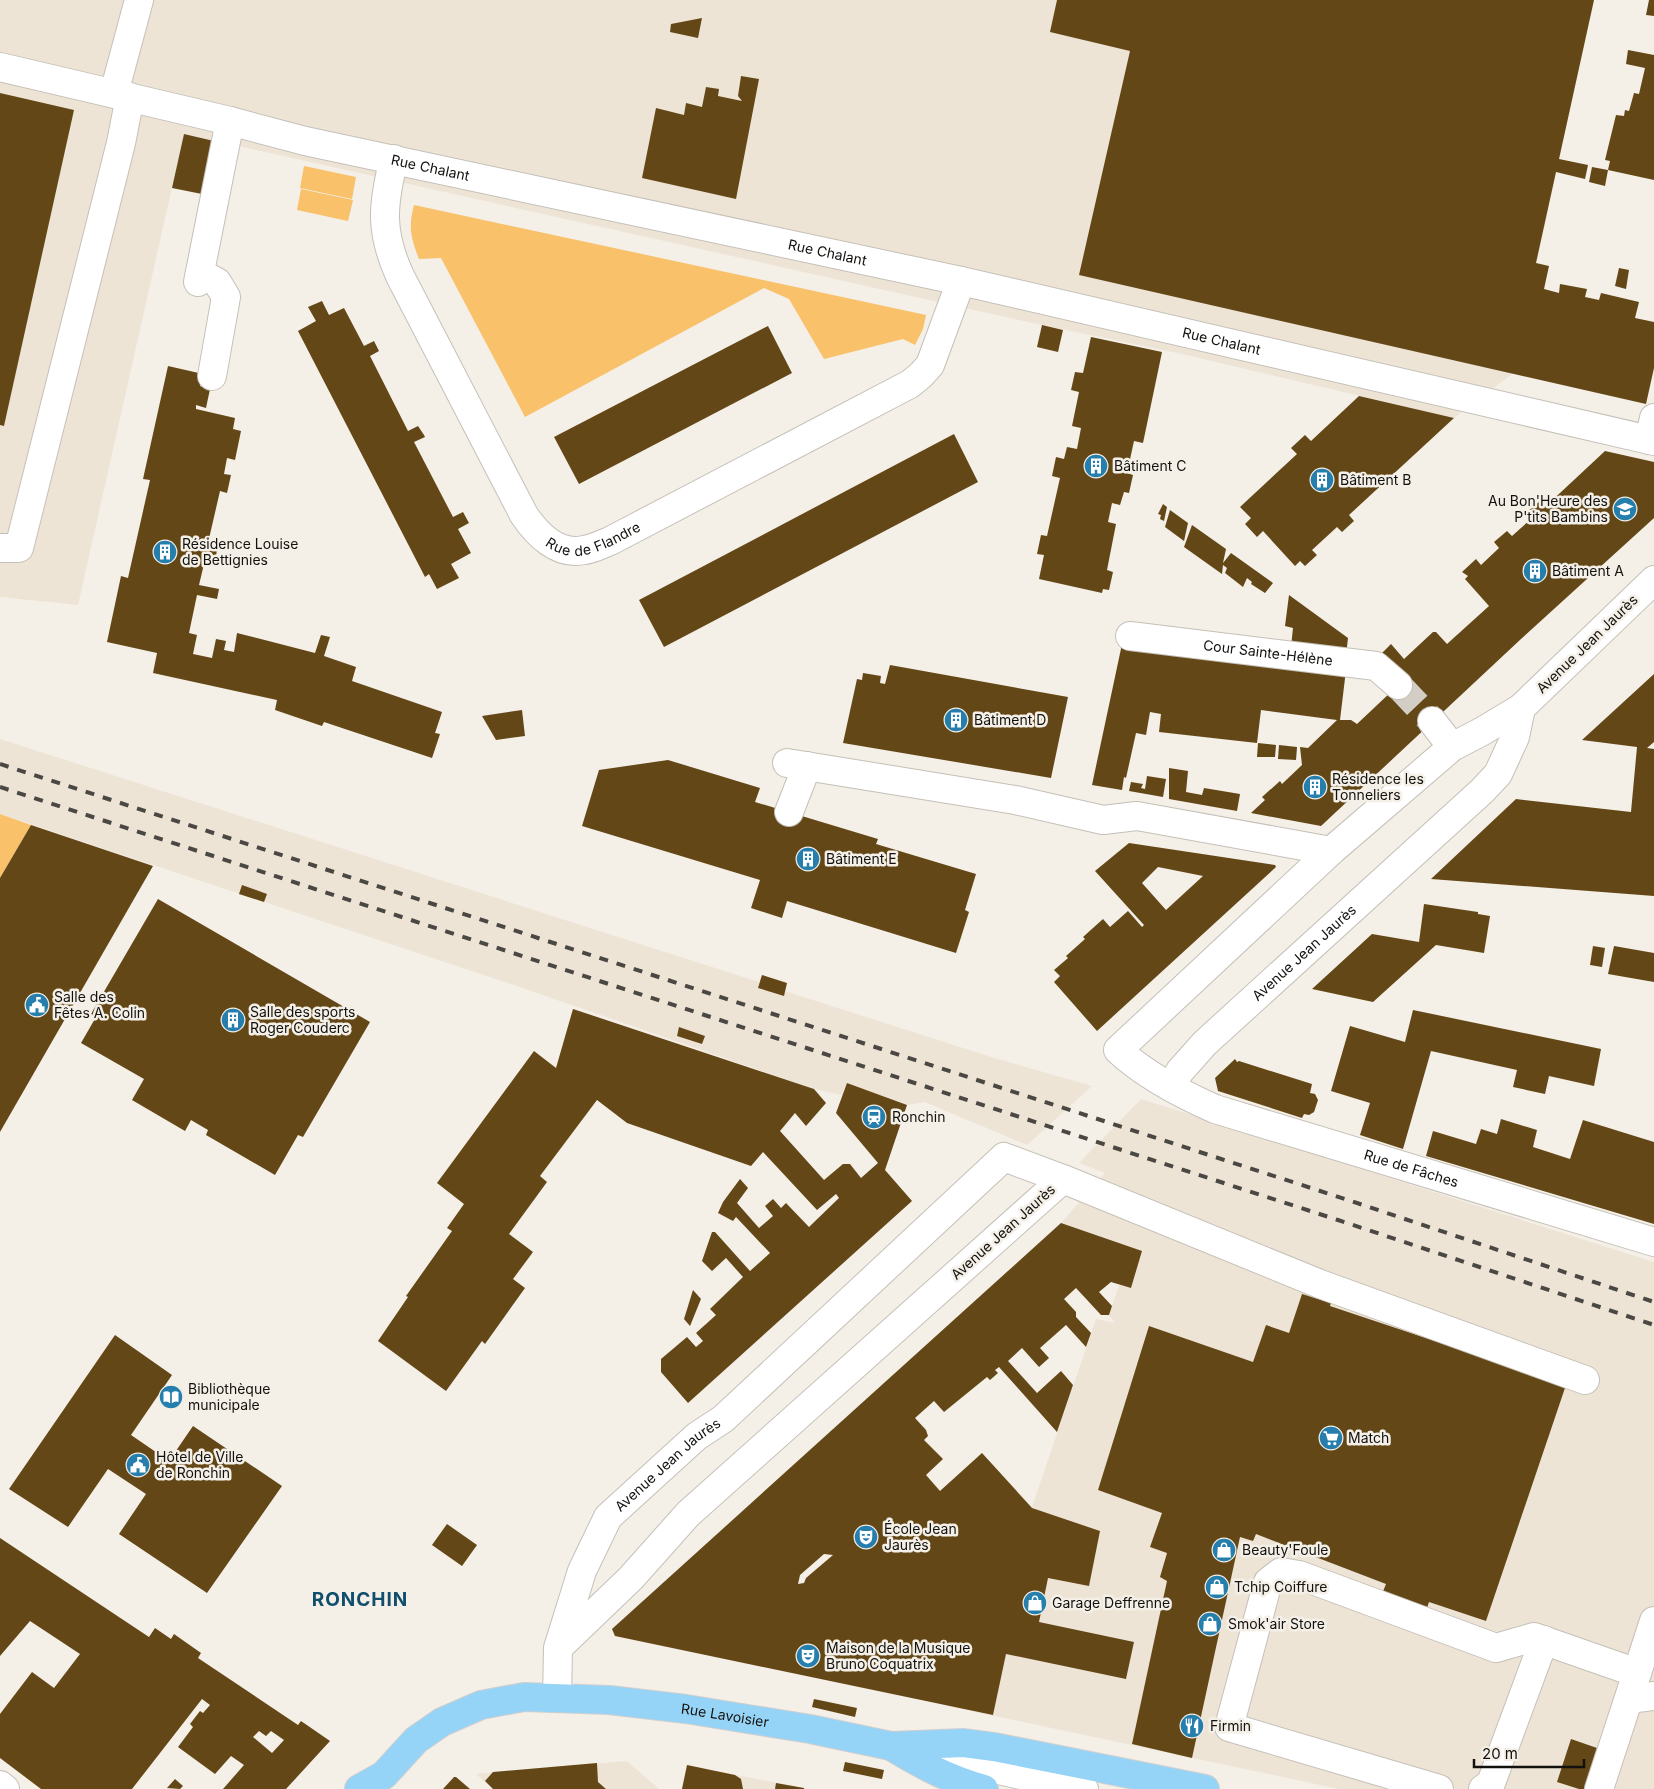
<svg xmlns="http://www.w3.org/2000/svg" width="1654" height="1789" viewBox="0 0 1654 1789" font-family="Inter,sans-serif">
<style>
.built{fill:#eee4d6}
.green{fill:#f8c16a}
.building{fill:#644716;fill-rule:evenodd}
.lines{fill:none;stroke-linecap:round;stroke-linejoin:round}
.minor-tunnel{stroke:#d2cec6;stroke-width:28;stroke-dasharray:28 14;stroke-linecap:butt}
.minor-casing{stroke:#c5c0b8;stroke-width:30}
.major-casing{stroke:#d0cfcf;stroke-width:30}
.minor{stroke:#fff;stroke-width:28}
.major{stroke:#95d4f7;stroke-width:28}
.rail{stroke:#4b4844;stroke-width:4;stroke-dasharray:9 9;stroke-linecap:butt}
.labels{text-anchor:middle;stroke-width:5;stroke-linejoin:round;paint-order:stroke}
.street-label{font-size:14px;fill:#13110e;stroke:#f4efe7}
.poi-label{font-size:14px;fill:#13110e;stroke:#f4efe7;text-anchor:start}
.district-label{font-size:19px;font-weight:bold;letter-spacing:1px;fill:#0f4e6d;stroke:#f4efe7}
</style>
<rect width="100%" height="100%" fill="#f4efe7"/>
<!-- built -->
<g class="built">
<path d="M0,0H1594L1512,374L1454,418L1182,354L1042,325L184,134L78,605L0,597Z"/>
<path d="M0,739L759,982L762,975L787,983L785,991L991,1057L1092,1086L1027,1145L925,1102L907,1105L847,1083L842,1095L814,1089L511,984L0,814Z"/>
<path d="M1141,1099L1654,1262V1789H1339L938,1704L963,1587L962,1514L940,1491L982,1453L1032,1507L1096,1319L1115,1323L1109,1315L1119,1285L1131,1288L1142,1252L1061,1223L1105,1173L1079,1163Z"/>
<path d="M627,1761L659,1789H493L476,1774Z"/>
<path d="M723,1772L731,1774L808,1789H719Z"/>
</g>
<!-- green -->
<g class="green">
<path d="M304,166L356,177L352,199L300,188Z"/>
<path d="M301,189L353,200L348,221L297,210Z"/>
<path d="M414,205L926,315L923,329L915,345L903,339L824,359L789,299L764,288L525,417L441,258L419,259C411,238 408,228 414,205Z"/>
<path d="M0,814L31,825L0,878Z"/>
</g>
<!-- building -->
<g class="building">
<path d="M1057,0H1594L1559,159L1588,165L1585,179L1556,172L1536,263L1549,266L1544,289L1559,293L1560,284L1587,289L1585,297L1599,300L1601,293L1639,302L1635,318L1654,322V368L1646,404L1079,275L1130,51L1050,32Z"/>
<path d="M1649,0H1654V16L1646,15Z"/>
<path d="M702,18L698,38L670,32L671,24Z"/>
<path d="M1628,50L1654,55V180L1608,170L1610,161L1605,160L1616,115L1624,116L1625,110L1629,111L1634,93L1639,94L1645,68L1626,64Z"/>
<path d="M741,76L759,79L736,199L642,178L656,108L684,115L686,103L702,107L706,87L719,89L718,96L742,101L738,96Z"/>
<path d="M0,93L74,110L4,426L0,425Z"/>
<path d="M184,134L214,141L202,194L172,188Z"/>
<path d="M1592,167L1608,170L1605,186L1589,182Z"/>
<path d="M1619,268L1629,270L1626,289L1615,286Z"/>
<path d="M322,301L329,315L344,308L364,346L374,341L379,351L370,356L408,431L418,426L424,435L425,437L414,442L453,517L463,512L469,523L458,529L471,553L451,564L459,578L437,589L429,574L425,577L298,331L316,321L308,307Z"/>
<path d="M1042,325L1063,330L1058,352L1037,347Z"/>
<path d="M768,326L792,373L579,484L554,437Z"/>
<path d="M1091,337L1162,352L1143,443L1134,441L1127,473L1133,475L1129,493L1124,492L1120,505L1112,503L1108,522L1116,524L1107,570L1113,572L1109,590L1103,589L1102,593L1039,579L1044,555L1037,554L1041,535L1047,536L1060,478L1052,476L1056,457L1064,459L1067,447L1077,449L1081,428L1072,426L1079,392L1071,390L1075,372L1083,373Z"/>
<path d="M168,366L203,374L200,386L210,389L206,408L196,405V409L235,418L233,429L241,431L235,460L227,458L224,474L231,475L227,493L220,491L208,543L218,545L214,566L204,564L199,585L219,589L217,599L197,595L189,633L197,635L193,654L212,658L216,639L226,641L224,650L234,652L237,633L315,653L321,635L330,637L324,656L356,667L352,681L442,712L435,733L440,734L432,758L324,722L322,726L275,710L277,700L153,673L157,653L107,642L121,576L128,578L150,480L143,479Z"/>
<path d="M1359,396L1454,418L1349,515L1354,521L1342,532L1337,527L1312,550L1317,555L1305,566L1300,561L1295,566L1263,531L1257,537L1245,524L1251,518L1240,507L1297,454L1291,448L1305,435L1311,441Z"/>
<path d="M954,434L978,482L664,647L639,600Z"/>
<path d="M1605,451L1654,462V518L1521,639L1321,826L1251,813L1265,800L1262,797L1280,781L1282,784L1302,765L1300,747L1308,748L1337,720L1261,710L1257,743L1159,732L1161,714L1150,712L1146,735L1136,733L1126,778L1124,777L1122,790L1092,785L1122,644L1346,670L1340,720H1351L1357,724L1392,691L1377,658L1391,644L1404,659L1433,632H1436L1447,644L1489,606L1465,579L1468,576L1462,572L1476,559L1481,565L1499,548L1494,542L1507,531L1512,536L1531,519L1526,513L1540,501L1545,507Z"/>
<path d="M1163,504L1167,507L1164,521L1160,519L1161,515L1158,514Z"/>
<path d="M1170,510L1188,523L1184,541L1165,527Z"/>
<path d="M1192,525L1226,549L1223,563L1231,553L1273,583L1265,593L1251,584L1252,582L1247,578L1243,587L1225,573L1227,568L1223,565L1222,574L1184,547Z"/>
<path d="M1289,595L1348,638L1346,655L1291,647L1293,628L1285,626Z"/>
<path d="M890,665L1068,697L1051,778L843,743L857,679L862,680L863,673L881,676L880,683L885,684Z"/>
<path d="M1654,674V742L1647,748L1654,749V896L1431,879L1516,799L1631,812L1637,747L1582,740Z"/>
<path d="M522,710L525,736L496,740L482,716Z"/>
<path d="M1258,743L1276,745L1275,757H1257Z"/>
<path d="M1279,745L1297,747L1296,760L1278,759Z"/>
<path d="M668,760L760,788L755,802L878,839L876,844L976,874L965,910L969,912L956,953L787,901L782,918L751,908L760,880L582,826L599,770Z"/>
<path d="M1169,768L1188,771L1186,792L1202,795L1204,788L1240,794L1237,811L1169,799Z"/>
<path d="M1147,776L1166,779L1163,797L1129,791L1131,782L1143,784L1141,788L1145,789Z"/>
<path d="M31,825L153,866L0,1132V878Z"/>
<path d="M1129,843L1275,865L1276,867L1097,1031L1054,982L1060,976L1054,970L1068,958L1066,956L1085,939L1083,937L1103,919L1110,927L1128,911L1142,927L1144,925L1095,871ZM1158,867L1203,876L1166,910L1142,883Z"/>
<path d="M242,885L267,894L264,902L239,894Z"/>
<path d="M158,899L370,1022L303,1137L298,1135L275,1175L206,1135L208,1130L191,1120L185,1131L132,1100L144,1079L81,1043L96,1017L91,1014Z"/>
<path d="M1424,904L1478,912V914L1490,916L1484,953L1436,945L1373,1002L1312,989L1372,934L1419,942Z"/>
<path d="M1593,946L1605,948L1602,967L1590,965Z"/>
<path d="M1614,946L1654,953V982L1608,974Z"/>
<path d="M762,975L787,983L784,996L758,988Z"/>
<path d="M573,1009L814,1089L826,1103L806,1126L795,1113L780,1131L824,1180L843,1164H850L861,1178L878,1163L836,1113L847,1083L907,1105L885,1170L912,1201L688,1403L661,1372V1359L687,1337L696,1347L703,1341L696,1333L716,1315L710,1309L743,1277L726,1258L712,1271L702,1261L712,1232H715L750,1271L770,1253L736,1217L733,1221L718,1213L723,1202L740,1179L748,1188L737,1203L759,1228L773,1216L765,1206L773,1199L781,1208L786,1203L809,1227L839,1198L836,1194L817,1210L763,1152L751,1166L627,1123L597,1100L540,1176L547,1182L509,1234L533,1252L513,1279L525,1288L485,1344L482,1341L446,1391L378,1341L408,1297L406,1296L452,1231L447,1228L464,1204L437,1183L534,1051L556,1068Z"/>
<path d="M1413,1010L1601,1049L1594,1086L1549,1076L1545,1094L1513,1087L1517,1070L1431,1051L1403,1149L1360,1135L1370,1103L1331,1091L1350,1026L1405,1042Z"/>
<path d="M679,1027L705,1036L702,1044L677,1036Z"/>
<path d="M1235,1059L1237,1062L1239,1061L1312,1084L1310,1093L1315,1094L1318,1100L1314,1112L1309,1115L1304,1114L1302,1118L1218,1091L1215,1078Z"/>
<path d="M1501,1119L1537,1130L1533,1147L1570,1159L1583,1120L1654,1142V1224L1426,1156L1433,1131L1476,1144L1481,1129L1497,1134Z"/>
<path d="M1061,1223L1142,1251L1131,1288L1111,1282L1099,1292L1112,1306L1109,1315H1101L1076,1288L1064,1299L1076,1312V1317L1091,1333L1086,1347L1066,1325L1040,1348L1049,1358L1039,1367L1022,1348L1008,1361L1037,1393L1061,1371L1073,1385L1057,1432L999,1367L995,1370L998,1373L990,1380L987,1377L944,1412L934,1401L915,1418L926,1430L928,1436L924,1440L943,1459L926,1475L940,1491L982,1453L1032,1508L1100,1531L1089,1586L1048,1578L1039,1622L1134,1642L1126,1679L1006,1654L993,1715L615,1636L612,1629ZM824,1554L833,1555L806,1578L804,1583L798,1584L800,1575Z"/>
<path d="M693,1290L701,1299L690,1326L684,1319Z"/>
<path d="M1302,1294L1331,1303L1330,1306L1566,1385L1486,1621L1429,1602L1426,1611L1382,1594L1386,1584L1256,1534L1253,1541L1240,1537L1192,1758L1132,1744L1167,1581L1160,1577L1167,1553L1150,1547L1162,1513L1098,1490L1149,1326L1253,1362L1266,1325L1289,1333Z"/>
<path d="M115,1335L172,1375L131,1435L169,1461L193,1426L282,1486L207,1593L119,1534L146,1494L108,1469L68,1527L9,1489Z"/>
<path d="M447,1524L477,1545L462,1566L432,1545Z"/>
<path d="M0,1538L149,1637L155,1628L171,1639L174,1634L201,1653L198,1658L298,1725L301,1721L330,1741L286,1789H223L244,1765L231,1756L215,1774L178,1747L193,1727L190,1724L200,1711L203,1713L210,1705L202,1699L132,1789H41L0,1758V1714L32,1672L54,1688L80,1654L30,1621L0,1656ZM259,1731L266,1736L271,1731L284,1740L272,1753L253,1737Z"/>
<path d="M814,1699L857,1708L855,1717L812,1707Z"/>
<path d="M1571,1739L1597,1748L1584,1789H1579L1557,1782Z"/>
<path d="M845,1762L884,1770L882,1779L843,1771Z"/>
<path d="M597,1763L598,1782L606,1789H493L485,1781L493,1772Z"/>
<path d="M687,1765L735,1775L741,1779L743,1789H682Z"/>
<path d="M454,1777H456L470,1789H443Z"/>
<path d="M175,1779L183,1786L180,1789L167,1788Z"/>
<path d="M776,1783L804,1788V1789H775Z"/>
</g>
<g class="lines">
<!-- minor-tunnel -->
<path class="minor-tunnel" d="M1398,685L1432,721"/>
<!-- minor casing -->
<g class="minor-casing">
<g id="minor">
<path id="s1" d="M0,67L230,121L305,141L961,281L1654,441"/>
<path d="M114,93L139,0"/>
<path id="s2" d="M394,159C382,206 380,232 400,276L524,515C537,534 558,556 584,550C593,549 602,544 610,541L910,384L921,375L930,365L961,281"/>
<path d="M200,273L217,282L226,297L212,376"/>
<path d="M198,282L230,121"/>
<path d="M1649,440L1654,418"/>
<path d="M0,548H19L121,143L130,97"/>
<path id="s3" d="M1654,580L1521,708L1481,732L1452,747L1331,851L1118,1050C1146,1076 1181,1094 1215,1109L1654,1242"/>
<path id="s4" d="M1130,636L1376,666L1398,685"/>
<path d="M1432,721L1452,747"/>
<path d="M787,763L1015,800L1103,820L1137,816L1331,851"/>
<path d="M789,812L807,766"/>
<path id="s5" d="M1171,1087L1180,1071L1205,1043L1482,791L1498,774L1515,737L1521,708"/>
<path d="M1063,1179L1320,1284L1585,1380"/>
<path id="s6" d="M557,1698L558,1648L582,1571L608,1517L697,1436L723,1419L1004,1157L1063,1179L688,1514L631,1578L558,1648"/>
<path d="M1629,1699L1654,1696"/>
<path d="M904,1749L1084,1789"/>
<path d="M0,1785L5,1789"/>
<path d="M1439,1789L1229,1727L1268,1582L1281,1572L1299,1575L1496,1648L1534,1637L1637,1673"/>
<path d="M1483,1789L1491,1783L1544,1640"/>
<path d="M1599,1789L1654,1621"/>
</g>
</g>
<!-- major casing -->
<g class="major-casing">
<g id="major">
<path d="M891,1746C922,1765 948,1779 984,1789"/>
<path id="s7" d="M359,1789L384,1775L416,1740L442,1722L481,1705L524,1697L609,1700L686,1709L810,1729L891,1746L964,1743L994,1747L1205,1789"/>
</g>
</g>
<!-- minor -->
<use href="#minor" class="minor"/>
<!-- major -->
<use href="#major" class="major"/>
<!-- rail -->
<g class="rail">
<path d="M0,764L1345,1199L1654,1302"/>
<path d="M0,787L1338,1220L1654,1325"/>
</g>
</g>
<!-- icons -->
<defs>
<g id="building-disc" transform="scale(1.25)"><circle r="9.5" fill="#267ead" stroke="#f4efe7"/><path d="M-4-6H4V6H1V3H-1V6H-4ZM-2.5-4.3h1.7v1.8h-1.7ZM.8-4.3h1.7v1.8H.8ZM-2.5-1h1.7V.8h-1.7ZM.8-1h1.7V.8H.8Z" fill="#fff"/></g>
<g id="school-disc" transform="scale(1.25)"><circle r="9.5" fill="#267ead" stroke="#f4efe7"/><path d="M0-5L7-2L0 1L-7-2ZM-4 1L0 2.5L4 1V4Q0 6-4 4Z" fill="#fff"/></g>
<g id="civic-disc" transform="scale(1.25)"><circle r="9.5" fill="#267ead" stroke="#f4efe7"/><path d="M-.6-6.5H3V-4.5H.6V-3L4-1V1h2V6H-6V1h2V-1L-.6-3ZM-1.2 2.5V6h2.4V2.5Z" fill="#fff"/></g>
<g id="station-disc" transform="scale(1.25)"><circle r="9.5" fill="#267ead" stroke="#f4efe7"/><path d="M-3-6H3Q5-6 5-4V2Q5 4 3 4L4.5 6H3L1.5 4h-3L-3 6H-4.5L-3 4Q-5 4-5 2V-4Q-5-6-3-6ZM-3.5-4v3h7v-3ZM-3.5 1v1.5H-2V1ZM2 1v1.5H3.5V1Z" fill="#fff"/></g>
<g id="library-disc" transform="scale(1.25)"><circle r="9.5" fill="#267ead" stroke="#f4efe7"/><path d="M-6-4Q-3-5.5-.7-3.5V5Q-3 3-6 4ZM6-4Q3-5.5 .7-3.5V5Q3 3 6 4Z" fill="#fff"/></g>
<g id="supermarket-disc" transform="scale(1.25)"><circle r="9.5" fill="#267ead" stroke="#f4efe7"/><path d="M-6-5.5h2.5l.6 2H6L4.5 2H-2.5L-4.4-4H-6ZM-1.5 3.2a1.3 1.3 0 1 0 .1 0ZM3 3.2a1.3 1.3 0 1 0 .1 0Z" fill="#fff"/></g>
<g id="theatre-disc" transform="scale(1.25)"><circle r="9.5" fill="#267ead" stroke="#f4efe7"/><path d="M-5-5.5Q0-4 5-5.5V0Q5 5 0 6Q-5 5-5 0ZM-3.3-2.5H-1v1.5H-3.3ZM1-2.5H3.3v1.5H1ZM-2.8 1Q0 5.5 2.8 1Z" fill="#fff"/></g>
<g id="shop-disc" transform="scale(1.25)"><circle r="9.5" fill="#267ead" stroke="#f4efe7"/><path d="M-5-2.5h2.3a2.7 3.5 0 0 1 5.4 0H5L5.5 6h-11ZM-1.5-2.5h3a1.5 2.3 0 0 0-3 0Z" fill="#fff"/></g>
<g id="restaurant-disc" transform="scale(1.25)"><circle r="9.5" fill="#267ead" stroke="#f4efe7"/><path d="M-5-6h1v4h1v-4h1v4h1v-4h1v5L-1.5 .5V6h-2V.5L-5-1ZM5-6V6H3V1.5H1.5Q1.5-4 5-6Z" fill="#fff"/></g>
</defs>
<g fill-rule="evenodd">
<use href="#building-disc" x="1096" y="466"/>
<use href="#building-disc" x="1322" y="480"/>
<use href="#school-disc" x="1625" y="509"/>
<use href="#building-disc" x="165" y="552"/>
<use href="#building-disc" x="1535" y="571"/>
<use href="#building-disc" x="956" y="720"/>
<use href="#building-disc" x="1315" y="787"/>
<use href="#building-disc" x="808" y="859"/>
<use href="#civic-disc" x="37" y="1005"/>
<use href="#building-disc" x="233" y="1020"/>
<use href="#station-disc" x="874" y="1117"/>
<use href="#library-disc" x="171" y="1397"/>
<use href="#supermarket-disc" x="1331" y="1438"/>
<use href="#civic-disc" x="138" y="1465"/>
<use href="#theatre-disc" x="866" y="1537"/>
<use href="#shop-disc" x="1224" y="1550"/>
<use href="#shop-disc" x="1217" y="1587"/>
<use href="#shop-disc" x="1035" y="1603"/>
<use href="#shop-disc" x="1210" y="1624"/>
<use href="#theatre-disc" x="808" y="1656"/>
<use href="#restaurant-disc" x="1192" y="1726"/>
</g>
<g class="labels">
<!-- street labels -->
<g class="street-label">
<text dy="5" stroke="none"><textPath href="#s1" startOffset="442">Rue Chalant</textPath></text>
<text dy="5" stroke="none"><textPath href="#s1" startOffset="848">Rue Chalant</textPath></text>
<text dy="5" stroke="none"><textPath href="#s1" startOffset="1252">Rue Chalant</textPath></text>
<text dy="5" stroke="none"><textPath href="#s2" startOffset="474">Rue de Flandre</textPath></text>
<text transform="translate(1587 644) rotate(-44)" y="5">Avenue Jean Jaurès</text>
<text dy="5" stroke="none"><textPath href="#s4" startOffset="139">Cour Sainte-Hélène</textPath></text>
<text dy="5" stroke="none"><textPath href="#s5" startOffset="190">Avenue Jean Jaurès</textPath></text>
<text dy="5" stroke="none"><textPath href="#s3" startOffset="1034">Rue de Fâches</textPath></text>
<text transform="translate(1003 1232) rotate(-42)" y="5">Avenue Jean Jaurès</text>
<text dy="5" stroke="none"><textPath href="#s6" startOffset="270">Avenue Jean Jaurès</textPath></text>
<text dy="5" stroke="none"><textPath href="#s7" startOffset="396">Rue Lavoisier</textPath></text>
</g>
<!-- poi labels -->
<g class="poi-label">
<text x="1114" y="471">Bâtiment C</text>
<text x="1340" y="485">Bâtiment B</text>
<text x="1608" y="506" text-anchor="end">Au Bon'Heure des<tspan x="1608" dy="16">P'tits Bambins</tspan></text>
<text x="182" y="549">Résidence Louise<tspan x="182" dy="16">de Bettignies</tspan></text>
<text x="1552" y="576">Bâtiment A</text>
<text x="974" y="725">Bâtiment D</text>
<text x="1332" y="784">Résidence les<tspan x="1332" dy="16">Tonneliers</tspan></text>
<text x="826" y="864">Bâtiment E</text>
<text x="54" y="1002">Salle des<tspan x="54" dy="16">Fêtes A. Colin</tspan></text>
<text x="250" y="1017">Salle des sports<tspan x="250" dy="16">Roger Couderc</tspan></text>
<text x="892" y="1122">Ronchin</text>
<text x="188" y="1394">Bibliothèque<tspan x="188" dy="16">municipale</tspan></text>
<text x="1348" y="1443">Match</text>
<text x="156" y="1462">Hôtel de Ville<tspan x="156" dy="16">de Ronchin</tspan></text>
<text x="884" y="1534">École Jean<tspan x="884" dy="16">Jaurès</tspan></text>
<text x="1242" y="1555">Beauty'Foule</text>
<text x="1234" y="1592">Tchip Coiffure</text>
<text x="1052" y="1608">Garage Deffrenne</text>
<text x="1228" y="1629">Smok'air Store</text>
<text x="826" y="1653">Maison de la Musique<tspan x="826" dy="16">Bruno Coquatrix</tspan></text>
<text x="1210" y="1731">Firmin</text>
</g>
<!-- district labels -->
<g class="district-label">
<text x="360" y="1606">RONCHIN</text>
</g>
</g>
<!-- scale -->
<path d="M1474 1759v8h110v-8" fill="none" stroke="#13110e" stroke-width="2.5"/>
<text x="1482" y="1759" font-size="15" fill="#13110e" stroke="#f4efe7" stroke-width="4" paint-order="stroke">20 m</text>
</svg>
